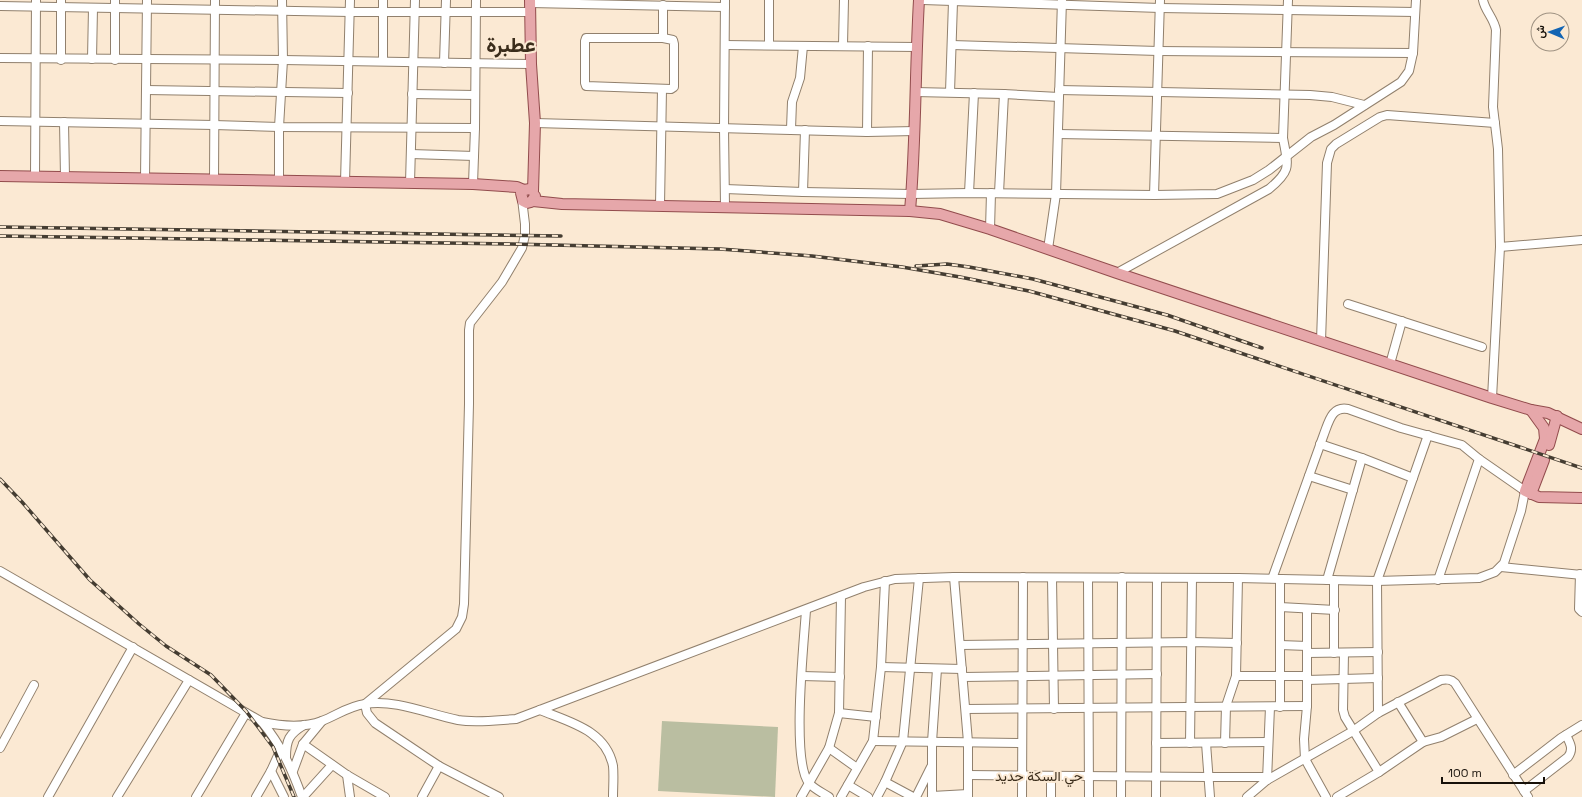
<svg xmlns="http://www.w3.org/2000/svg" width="1582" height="797" viewBox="0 0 1582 797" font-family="'Space Grotesk',Vazirmatn,sans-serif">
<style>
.green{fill:#babea1}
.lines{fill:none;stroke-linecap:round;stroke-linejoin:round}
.minor-casing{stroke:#91806d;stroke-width:10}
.major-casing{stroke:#924c4d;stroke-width:12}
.minor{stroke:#fff;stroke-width:8}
.major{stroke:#e6a7aa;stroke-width:10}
.rail-casing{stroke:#453d32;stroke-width:3.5}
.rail{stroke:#fbe9d3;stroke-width:2;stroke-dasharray:6;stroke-linecap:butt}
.labels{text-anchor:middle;stroke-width:4;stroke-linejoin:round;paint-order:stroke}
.neighbourhood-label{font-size:14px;fill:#3b2d1b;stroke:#fbe9d3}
.town-label{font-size:21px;font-weight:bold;fill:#3b2d1b;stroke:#fbe9d3}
</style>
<rect width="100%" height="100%" fill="#fbe9d3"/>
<!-- green -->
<path class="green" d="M662,721L778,727L775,797L658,791Z"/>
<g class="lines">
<!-- minor casing -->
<g class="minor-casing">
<g id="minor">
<path d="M725,0L724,128L725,207"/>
<path d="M923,0L1160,8L1415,12"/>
<path d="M1483,0C1485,11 1494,18 1496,30L1493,107L1498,149L1500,247L1492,398"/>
<path d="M530,3L725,7"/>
<path d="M663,5V38"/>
<path d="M0,6L350,12H530"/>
<path d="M586,38H663L673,40L674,44V87L671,89L586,86L585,83V41Z"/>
<path d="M725,45L917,47"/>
<path d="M769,45V0"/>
<path d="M843,45L844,0"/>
<path d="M952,45L1158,51L1413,53"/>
<path d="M0,58L283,60L531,64"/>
<path d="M92,59L93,8"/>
<path d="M61,60V0"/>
<path d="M115,60V0"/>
<path d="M383,61V0"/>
<path d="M444,63L446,0"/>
<path d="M146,90L348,93"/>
<path d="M1059,90L1310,95L1332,97L1364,105"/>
<path d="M915,92L1004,94L1059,97"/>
<path d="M950,92L953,2"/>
<path d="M412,94L475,95"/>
<path d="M0,121L214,125L279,127L475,128"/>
<path d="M64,122L65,177"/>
<path d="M535,123L867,132L915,131"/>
<path d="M791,129L792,102L800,78L803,46"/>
<path d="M867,132L868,46"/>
<path d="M1058,134L1283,138"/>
<path d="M411,154L474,156"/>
<path d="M35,177L36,0"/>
<path d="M145,179L147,0"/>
<path d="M214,180L215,0"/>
<path d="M279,180V127L283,60L282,0"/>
<path d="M345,182L350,0"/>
<path d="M410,183L415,0"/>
<path d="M473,184L475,128L476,0"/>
<path d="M725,189L803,192L911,194L969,193L1154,195L1217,194L1253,180L1269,170L1311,137L1334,125L1401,82L1409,71L1413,53L1416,0"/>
<path d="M803,192L805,130"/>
<path d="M969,193L974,93"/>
<path d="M999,193L1004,94"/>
<path d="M1154,195L1160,0"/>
<path d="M660,205L662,89"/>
<path d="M990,229L991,193"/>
<path d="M1500,247L1582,240"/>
<path d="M1048,249L1056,194L1062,0"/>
<path d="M1117,273L1269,189C1292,170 1288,166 1283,138L1288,0"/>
<path d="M1348,304L1482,347"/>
<path d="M1321,341L1327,163L1331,149L1336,144L1380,117L1387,115L1495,123"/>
<path d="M1390,364L1402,321"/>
<path d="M1320,444L1362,458L1413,478"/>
<path d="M1309,476L1353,490"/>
<path d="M1501,567L1582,575"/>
<path d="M0,571L262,722C281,726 304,728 322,721C337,715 349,706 365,704C396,699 428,714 458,720C477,723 498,720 516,719L864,587L895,579L954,577L1238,578L1377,581L1479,578L1495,572L1504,563L1521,511L1525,491L1479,459L1462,445L1401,428L1348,409C1332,406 1329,421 1324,434L1272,579"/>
<path d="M1580,574L1579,609L1582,612"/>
<path d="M954,577L968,742V797"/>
<path d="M1052,578L1054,709"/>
<path d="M1088,578L1089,797"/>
<path d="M1280,579V707"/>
<path d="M1327,580L1362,458"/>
<path d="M1334,580V653"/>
<path d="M1438,580L1479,459"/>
<path d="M1280,607L1335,610"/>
<path d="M1307,609V706L1304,739L1305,759L1326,797"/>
<path d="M806,610C804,642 791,762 809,783C814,789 823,793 829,797"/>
<path d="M960,645L1191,642L1237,643"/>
<path d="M1280,645L1307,646"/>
<path d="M1307,653L1378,652"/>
<path d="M1344,653L1343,710L1345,717L1379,772"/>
<path d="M881,667L962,669"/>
<path d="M802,676L840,677"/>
<path d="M1236,676H1307"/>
<path d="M963,677L1157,674"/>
<path d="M1307,680L1378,678"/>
<path d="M1398,702L1423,742"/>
<path d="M966,709L1307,706"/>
<path d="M540,710C569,722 606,730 613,766C614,776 613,787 613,797"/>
<path d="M839,713L876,717"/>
<path d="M1378,713L1377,581L1428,435"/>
<path d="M262,722C281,745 292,769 302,797"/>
<path d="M873,741L1022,743"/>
<path d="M1156,743L1268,742"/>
<path d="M1190,743L1192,578"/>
<path d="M1206,743L1210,797"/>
<path d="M1225,743L1226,706L1236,676L1238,578"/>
<path d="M303,744L347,775L385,797"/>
<path d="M0,748L34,685"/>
<path d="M829,748L857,768"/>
<path d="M286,757C286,740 289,734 304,725"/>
<path d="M271,771L284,797"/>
<path d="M293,771L303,744L322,721"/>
<path d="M347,775L350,797"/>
<path d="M968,775L1209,777H1267"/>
<path d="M1513,775L1561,738L1582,725"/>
<path d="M1051,776V797"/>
<path d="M1267,780L1270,707"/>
<path d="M885,782L913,797"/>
<path d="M848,785L868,797"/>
<path d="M1524,791L1568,757C1574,749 1570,743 1566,735"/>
<path d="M932,796L968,794"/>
<path d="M48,797L133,647"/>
<path d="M117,797L189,680"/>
<path d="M196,797L246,713"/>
<path d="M256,797L271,771L281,749"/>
<path d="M303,797L332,765"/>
<path d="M422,797L439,766"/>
<path d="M499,797L439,766L375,723L367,713L365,704L456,629L462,617L464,604L469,404V330L470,323L502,282L522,248L525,235V224L522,199"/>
<path d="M801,797L829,748L839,713L841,596"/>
<path d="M841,797L873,741L881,667L885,581"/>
<path d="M877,797L885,782L903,741L919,578"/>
<path d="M916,797L931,767"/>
<path d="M932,797V742L937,669"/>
<path d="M1022,797L1023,577"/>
<path d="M1121,797L1122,577"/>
<path d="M1156,797L1157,578"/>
<path d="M1247,797L1267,780L1353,731L1378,713L1441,680C1447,679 1451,679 1455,683L1528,797"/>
<path d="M1337,797L1379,772L1423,742L1441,737L1477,719"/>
</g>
</g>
<!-- major casing -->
<g class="major-casing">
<g id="major">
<path d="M530,0L531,64L535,123L533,191"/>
<path d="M0,176L473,184L517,187L524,190"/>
<path d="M530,189L524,190L521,193L523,201L527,203L531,202L535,196"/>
<path d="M533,201L562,204L910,211L940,214L990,229L1117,273L1492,398L1531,410L1548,413L1582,429"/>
<path d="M910,211C916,141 915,70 919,0"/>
<path d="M1531,410L1544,428L1545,439L1525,491L1539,497L1582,498"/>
<path d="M1549,445L1557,416"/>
<path d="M1531,494L1544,460"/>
</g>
</g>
<!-- minor -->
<use href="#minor" class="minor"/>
<!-- major -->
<use href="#major" class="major"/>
<!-- rail casing -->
<g class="rail-casing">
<g id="rail">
<path d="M0,227L561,236"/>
<path d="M0,236L511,244L720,249L812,256L902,267L960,277L1029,291L1175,331L1582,468"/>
<path d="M916,266L947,264L969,267L1033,279L1167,315L1262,348"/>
<path d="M0,479L22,502L90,580L139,624L166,646L211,675L246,711L273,747L294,797"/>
</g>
</g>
<!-- rail -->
<use href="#rail" class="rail"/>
</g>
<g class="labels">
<!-- neighbourhood labels -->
<g class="neighbourhood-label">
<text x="1039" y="781">حي السكة حديد</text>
</g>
<!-- town labels -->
<g class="town-label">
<text x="511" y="52">عطبرة</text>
</g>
</g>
<!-- north arrow -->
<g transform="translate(1550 32) rotate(272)"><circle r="19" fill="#fbe9d3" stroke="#9f9282"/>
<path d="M0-3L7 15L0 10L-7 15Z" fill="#1264b3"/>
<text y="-6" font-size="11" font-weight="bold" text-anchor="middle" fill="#161009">ش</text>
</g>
<!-- scale -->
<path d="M1442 777v6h102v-6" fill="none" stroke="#161009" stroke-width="2"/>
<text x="1448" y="777" font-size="12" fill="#161009" stroke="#fbe9d3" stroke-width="3" paint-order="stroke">100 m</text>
</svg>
